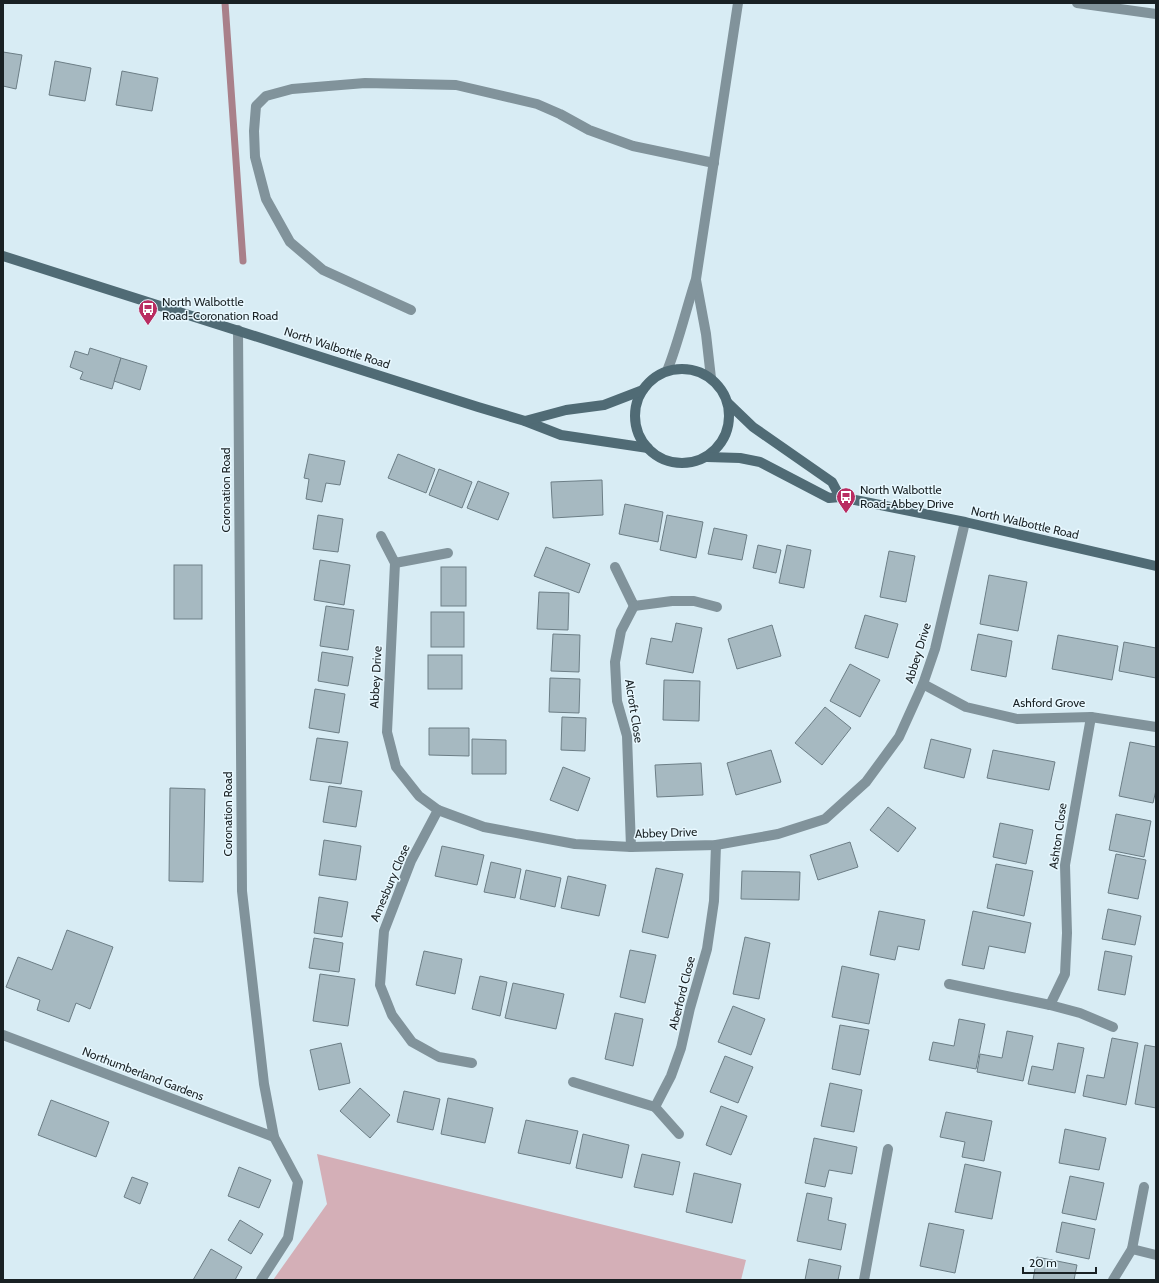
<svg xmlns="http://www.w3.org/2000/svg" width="1159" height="1283" viewBox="0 0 1159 1283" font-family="Cabin,sans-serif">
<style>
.green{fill:#d4afb7}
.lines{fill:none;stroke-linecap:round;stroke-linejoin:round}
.stream{stroke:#a9808a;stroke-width:7}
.building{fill:#a6b9c1;stroke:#6c7e86}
.street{stroke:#81939b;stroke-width:10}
.secondary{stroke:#506b75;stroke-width:10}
.labels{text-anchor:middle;stroke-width:3;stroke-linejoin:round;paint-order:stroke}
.poi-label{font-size:12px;fill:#192124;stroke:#e8f8ff;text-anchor:start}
.street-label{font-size:12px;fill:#192124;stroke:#e8f8ff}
</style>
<rect width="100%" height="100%" fill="#d8ecf4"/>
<!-- green -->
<path class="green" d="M317,1154L746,1260L741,1280H273L327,1204Z"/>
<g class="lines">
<!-- stream -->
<path class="stream" d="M225,3L243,261"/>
</g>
<!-- building -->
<g class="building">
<path d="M3,52L22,55L16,89L3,86Z"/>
<path d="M55,61L91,68L85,101L49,95Z"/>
<path d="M122,71L158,78L152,111L116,105Z"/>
<path d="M90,348L121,358L112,389L80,379L83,372L70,367L75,351L88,355Z"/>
<path d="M121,358L147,366L140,390L114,381Z"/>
<path d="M309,454L345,461L340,485L326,483L322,502L306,499L309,479L304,478Z"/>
<path d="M398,454L435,469L426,493L388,478Z"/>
<path d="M439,469L472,482L462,508L429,495Z"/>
<path d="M602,480L603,515L553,518L551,482Z"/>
<path d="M478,481L509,493L498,520L467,508Z"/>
<path d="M625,504L663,512L658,542L619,534Z"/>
<path d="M318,515L343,519L338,552L313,549Z"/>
<path d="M667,515L703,522L696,558L660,550Z"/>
<path d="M714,528L747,535L742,560L708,554Z"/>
<path d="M758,545L781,550L776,573L753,568Z"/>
<path d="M787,545L811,550L804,588L779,583Z"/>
<path d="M546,547L590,564L579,593L534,576Z"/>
<path d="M889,551L915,556L906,602L880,597Z"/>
<path d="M320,560L350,565L344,605L314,600Z"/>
<rect x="174" y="565" width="28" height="54"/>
<rect x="441" y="567" width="25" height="39"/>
<path d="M989,575L1027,582L1018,631L980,624Z"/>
<path d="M539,592L569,593L568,630L537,629Z"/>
<path d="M326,606L354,610L348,650L320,646Z"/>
<rect x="431" y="612" width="33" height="35"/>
<path d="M865,615L898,624L888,658L855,648Z"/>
<path d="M676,623L702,628L693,673L646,664L651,638L672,642Z"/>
<path d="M772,625L781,656L737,669L728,639Z"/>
<path d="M553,634L580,635L579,672L551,671Z"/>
<path d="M978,634L1012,641L1006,677L971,670Z"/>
<path d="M1058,635L1118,646L1112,680L1052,669Z"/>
<path d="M1124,642L1156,648V678L1119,671Z"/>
<path d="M322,652L353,657L348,686L318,681Z"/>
<rect x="428" y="655" width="34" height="34"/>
<path d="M850,664L880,680L860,717L830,701Z"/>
<path d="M550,678L580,679L579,713L549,712Z"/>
<path d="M664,680L700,681L699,721L663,720Z"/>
<path d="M315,689L345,694L339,733L309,728Z"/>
<path d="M825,707L851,728L822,765L795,743Z"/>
<path d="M562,717L586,718L585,751L561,750Z"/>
<path d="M429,728H469V756L429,755Z"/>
<path d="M317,738L348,742L341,784L310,780Z"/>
<path d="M472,739L506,740V774H472Z"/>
<path d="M931,739L971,749L964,778L924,768Z"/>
<path d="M1130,742L1156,747V790L1153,803L1119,796Z"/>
<path d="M771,750L781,782L736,795L727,763Z"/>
<path d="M993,750L1055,762L1049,790L987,778Z"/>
<path d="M701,763L703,795L657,797L655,765Z"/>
<path d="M563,767L590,778L578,811L550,800Z"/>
<path d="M329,786L362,791L356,827L323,822Z"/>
<path d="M170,788L205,789L203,882L169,881Z"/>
<path d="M888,807L916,828L898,852L870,830Z"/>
<path d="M1116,814L1151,821L1144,857L1109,850Z"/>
<path d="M1000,823L1033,830L1026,864L993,857Z"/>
<path d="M324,840L361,846L356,880L319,875Z"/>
<path d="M850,842L858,867L818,880L810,855Z"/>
<path d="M442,846L484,855L477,885L435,876Z"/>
<path d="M1116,854L1146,860L1138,899L1108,893Z"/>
<path d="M491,862L521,869L515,898L484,892Z"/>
<path d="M996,864L1033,871L1024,916L987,908Z"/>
<path d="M656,868L683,874L668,938L642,932Z"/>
<path d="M526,870L561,878L555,907L520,899Z"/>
<path d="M742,871L800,872L799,900L741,899Z"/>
<path d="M568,876L606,885L599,916L561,908Z"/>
<path d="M319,897L348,902L342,937L314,933Z"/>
<path d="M1108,909L1141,916L1135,945L1102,939Z"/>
<path d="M879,911L925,920L919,950L898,946L895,960L870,955Z"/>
<path d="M973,911L1031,923L1025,953L989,946L984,969L962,965Z"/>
<path d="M67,930L113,947L90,1009L76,1003L69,1022L37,1010L40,1000L6,987L18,957L52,970Z"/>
<path d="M745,937L770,943L759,999L733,994Z"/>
<path d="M314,938L343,943L339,972L309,968Z"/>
<path d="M630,950L656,955L645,1003L620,997Z"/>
<path d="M424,951L462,959L455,994L416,985Z"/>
<path d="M1105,951L1132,956L1125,995L1098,990Z"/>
<path d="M842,966L879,974L869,1024L832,1017Z"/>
<path d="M320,974L355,979L348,1026L313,1021Z"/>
<path d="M480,976L507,982L500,1016L472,1009Z"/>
<path d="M513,983L564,994L556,1029L505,1018Z"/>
<path d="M733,1006L765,1019L751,1055L718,1042Z"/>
<path d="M615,1013L643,1019L633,1066L605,1059Z"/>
<path d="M959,1019L985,1024L976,1069L929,1060L933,1042L954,1046Z"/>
<path d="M840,1025L869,1030L860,1075L832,1069Z"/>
<path d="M1007,1031L1033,1036L1023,1081L977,1072L980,1054L1002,1058Z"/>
<path d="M1112,1038L1138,1043L1126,1105L1083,1096L1087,1075L1104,1078Z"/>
<path d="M341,1043L350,1083L319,1090L310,1050Z"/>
<path d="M1058,1043L1084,1048L1075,1093L1028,1084L1032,1066L1053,1070Z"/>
<path d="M1145,1045L1156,1047V1108L1135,1104Z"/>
<path d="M725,1056L753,1067L738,1103L710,1092Z"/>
<path d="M830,1083L862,1090L854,1132L821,1126Z"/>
<path d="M360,1088L390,1115L370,1138L340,1111Z"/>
<path d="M404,1091L440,1099L433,1130L397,1122Z"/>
<path d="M448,1098L493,1108L485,1143L441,1134Z"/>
<path d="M51,1100L109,1122L96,1157L38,1135Z"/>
<path d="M721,1106L747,1116L731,1155L706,1145Z"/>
<path d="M946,1112L992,1121L984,1161L962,1157L965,1142L940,1137Z"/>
<path d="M526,1120L578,1131L570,1164L518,1153Z"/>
<path d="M1065,1129L1106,1138L1099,1170L1059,1163Z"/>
<path d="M583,1134L629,1145L622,1178L576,1168Z"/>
<path d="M814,1138L857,1147L852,1174L829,1170L825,1187L805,1183Z"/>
<path d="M642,1154L680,1162L673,1195L634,1187Z"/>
<path d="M965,1164L1001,1172L992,1219L955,1212Z"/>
<path d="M239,1167L271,1180L259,1208L228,1196Z"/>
<path d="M694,1173L741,1184L732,1223L686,1212Z"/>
<path d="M1070,1176L1104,1183L1096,1220L1062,1213Z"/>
<path d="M132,1177L148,1183L140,1204L124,1197Z"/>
<path d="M807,1193L832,1198L828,1220L846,1224L841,1250L797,1241Z"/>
<path d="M240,1220L263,1234L251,1254L228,1240Z"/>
<path d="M1062,1222L1095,1229L1089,1259L1056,1252Z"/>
<path d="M929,1223L964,1230L955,1273L920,1266Z"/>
<path d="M211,1249L242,1267L235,1280H193Z"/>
<path d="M1037,1257L1077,1265L1074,1280H1033Z"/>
<path d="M809,1259L841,1266L838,1280H805Z"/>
</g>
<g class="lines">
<!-- street -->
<g class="street">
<path d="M1077,3L1156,14"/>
<path d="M696,280L706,334L711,378"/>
<path d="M411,310L323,270L290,242L266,199L255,157L254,131L256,106L266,96L292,89L365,83L456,85L537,104L560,114L589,130L633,146L714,163"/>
<path d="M238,330L242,891L264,1084L274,1137L298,1182L288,1238L261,1280"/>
<path d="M667,371C679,341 686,309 696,279L738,3"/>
<path d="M381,536L395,563L448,553"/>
<path d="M395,563L387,732L396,767L419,796L438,810L484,827L575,844L631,847L716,845L778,834L825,819L866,782L899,737L923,684L935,649L965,522"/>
<path d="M615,567L634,606L672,601H694L717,607"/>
<path d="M923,684L966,707L1017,719L1091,717L1156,727"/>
<path d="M1091,717L1065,865L1067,933L1065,974L1050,1005L1080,1013L1113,1027"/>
<path d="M438,810L411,861L384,931L380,985L392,1015L412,1042L439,1057L472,1063"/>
<path d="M631,847L627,736L617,701L615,662L621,631L634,606"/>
<path d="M949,984L1050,1005"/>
<path d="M3,1035L274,1137"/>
<path d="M573,1082L655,1107"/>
<path d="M679,1134L655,1107L671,1076L681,1048L690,1008L707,949L714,901L716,845"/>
<path d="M1132,1249L1156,1255"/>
<path d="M864,1280L888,1149"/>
<path d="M1113,1280L1132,1249L1144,1187"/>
</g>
<!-- secondary -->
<g class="secondary">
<path d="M3,256L478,407L525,421L561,435L648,448"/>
<circle cx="682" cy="416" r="47"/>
<path d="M728,403L753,427L832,482L840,497"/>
<path d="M525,421L566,410L604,405L643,390"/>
<path d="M707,457L740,458L760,462L829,498L840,497L965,522L1156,566"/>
</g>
</g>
<!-- icons -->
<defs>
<g id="bus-pin" transform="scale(1)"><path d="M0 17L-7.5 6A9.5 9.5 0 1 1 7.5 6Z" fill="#b92c61" stroke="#e8f8ff"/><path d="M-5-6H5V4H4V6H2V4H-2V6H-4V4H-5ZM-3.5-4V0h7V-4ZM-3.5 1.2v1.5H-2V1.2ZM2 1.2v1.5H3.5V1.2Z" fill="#fff"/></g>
</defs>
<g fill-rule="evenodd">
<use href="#bus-pin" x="148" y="309"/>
<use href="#bus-pin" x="846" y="497"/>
</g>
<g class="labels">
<!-- poi labels -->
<g class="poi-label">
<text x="162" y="306">North Walbottle<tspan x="162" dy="14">Road-Coronation Road</tspan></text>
<text x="860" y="494">North Walbottle<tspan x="860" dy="14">Road-Abbey Drive</tspan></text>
</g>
<!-- street labels -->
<g class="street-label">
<text transform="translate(337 348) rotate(18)" y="4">North Walbottle Road</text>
<text transform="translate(226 490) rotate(-90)" y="4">Coronation Road</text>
<text transform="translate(1025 523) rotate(13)" y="4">North Walbottle Road</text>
<text transform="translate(918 653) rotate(-73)" y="4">Abbey Drive</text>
<text transform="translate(376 677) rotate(-87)" y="4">Abbey Drive</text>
<text x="1049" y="707">Ashford Grove</text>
<text transform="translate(634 711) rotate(81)" y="4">Alcroft Close</text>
<text transform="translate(228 814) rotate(-90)" y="4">Coronation Road</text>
<text transform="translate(666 833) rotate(-2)" y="4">Abbey Drive</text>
<text transform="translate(1058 836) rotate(-82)" y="4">Ashton Close</text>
<text transform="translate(390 883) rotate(-67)" y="4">Amesbury Close</text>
<text transform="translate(682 993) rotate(-76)" y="4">Aberford Close</text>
<text transform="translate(143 1074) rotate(21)" y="4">Northumberland Gardens</text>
</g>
</g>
<!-- border -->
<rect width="1159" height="1283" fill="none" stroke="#192124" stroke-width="8"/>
<!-- scale -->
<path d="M1023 1267v6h73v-6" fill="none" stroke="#192124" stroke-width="2"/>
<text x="1029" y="1267" font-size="12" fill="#192124" stroke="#e8f8ff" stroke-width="3" paint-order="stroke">20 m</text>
</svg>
